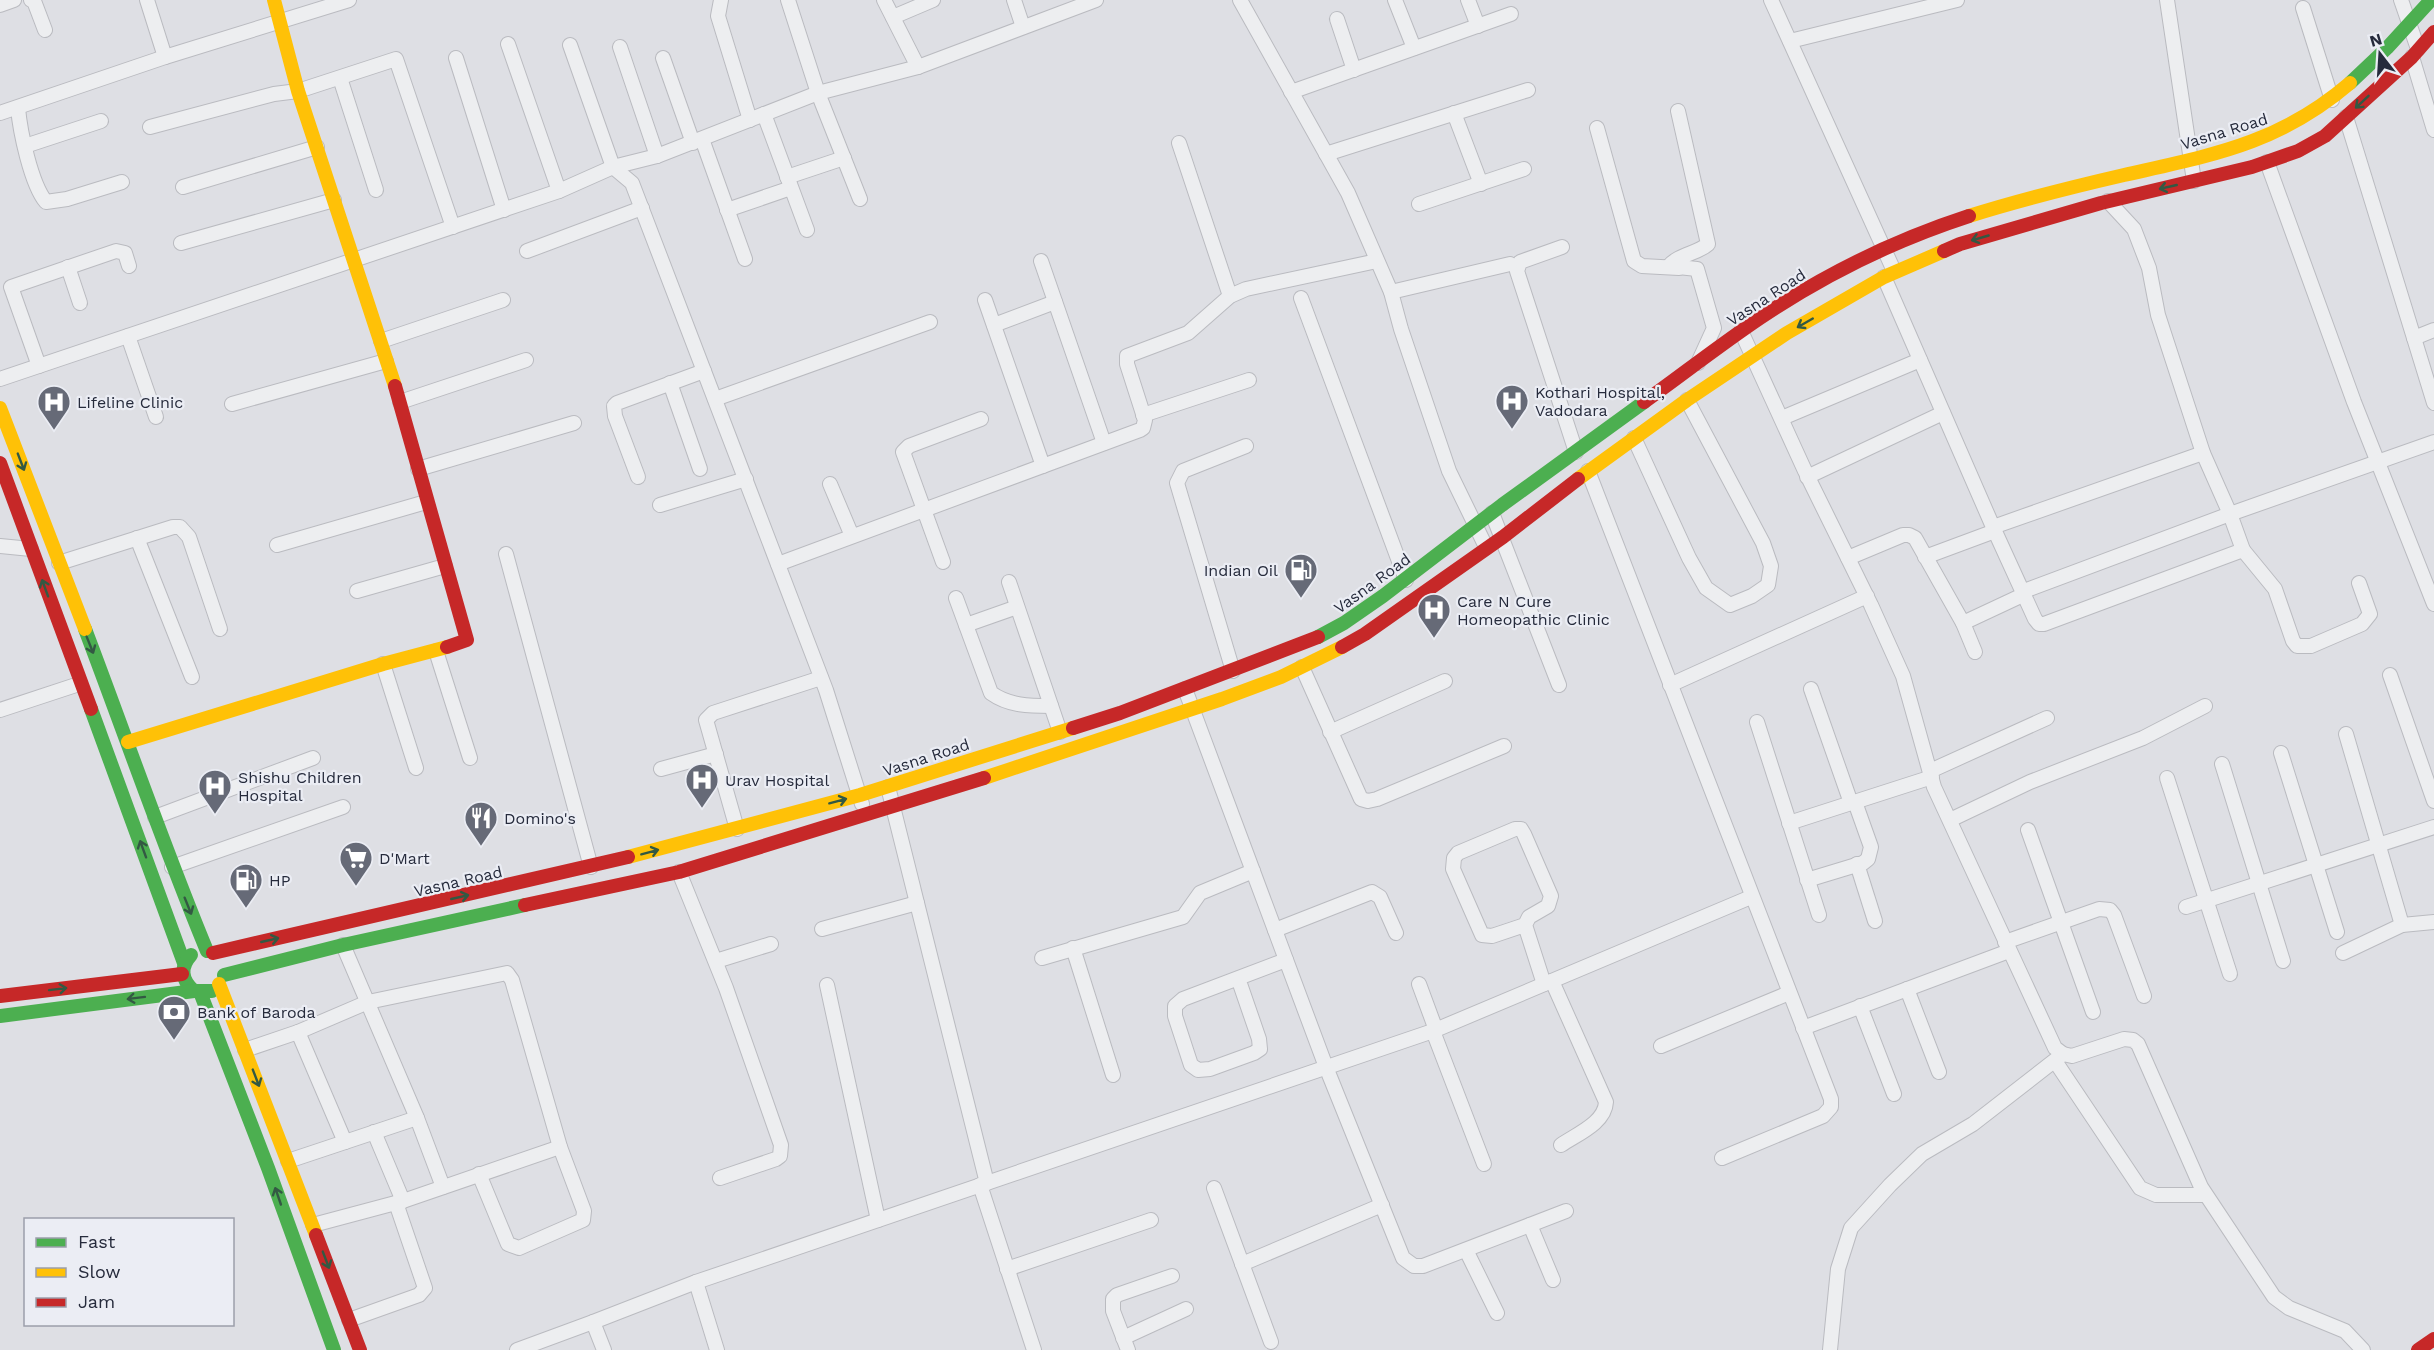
<svg xmlns="http://www.w3.org/2000/svg" width="2434" height="1350" viewBox="0 0 2434 1350" font-family="'Work Sans',sans-serif">
<style>
.lines{fill:none;stroke-linecap:round;stroke-linejoin:round}
.street-casing{stroke:#babbc0;stroke-width:16}
.street{stroke:#edeef0;stroke-width:14}
.fast{stroke:#4caf50;stroke-width:14}
.slow{stroke:#ffc107;stroke-width:14}
.jam{stroke:#c62828;stroke-width:14}
.oneway{stroke:#335943}
.labels{text-anchor:middle;stroke-width:4.5;stroke-linejoin:round;paint-order:stroke}
.street-label{font-size:16px;fill:#262b3c;stroke:#ebedf4}
.poi-label{font-size:16px;fill:#262b3c;stroke:#ebedf4;text-anchor:start}
</style>
<rect width="100%" height="100%" fill="#dedfe4"/>
<g class="lines">
<!-- street casing -->
<g class="street-casing">
<g id="street">
<path d="M31,0L34,1L45,30"/>
<path d="M147,0L165,57"/>
<path d="M721,0L718,16L750,120"/>
<path d="M788,0L818,93L860,199"/>
<path d="M884,0L918,67"/>
<path d="M1014,0L1023,27"/>
<path d="M1240,0L1348,193L1391,292L1401,329L1449,471L1486,547"/>
<path d="M1395,0L1414,48"/>
<path d="M1468,0L1478,26"/>
<path d="M1771,0L1894,271"/>
<path d="M2167,0L2194,181"/>
<path d="M2401,0L2418,49"/>
<path d="M0,5L14,0"/>
<path d="M2303,8L2332,100"/>
<path d="M893,17L933,0"/>
<path d="M1337,19L1354,70"/>
<path d="M1790,41L1957,0"/>
<path d="M508,44L559,191"/>
<path d="M570,45L613,167L632,183L826,690L862,804"/>
<path d="M620,47L657,156"/>
<path d="M2412,57L2434,130"/>
<path d="M456,58L504,210"/>
<path d="M663,58L693,143"/>
<path d="M340,78L376,190"/>
<path d="M1291,92L1511,14"/>
<path d="M18,108C20,131 31,184 46,202L67,199L122,182"/>
<path d="M1678,111L1708,244C1697,254 1679,254 1669,266L1697,269L1714,328L1698,363"/>
<path d="M0,113L165,57L349,0"/>
<path d="M1454,113L1481,184"/>
<path d="M764,114L807,230"/>
<path d="M2346,117L2414,338L2434,330"/>
<path d="M150,127L274,94L298,91L396,59L453,227"/>
<path d="M1597,128L1634,261L1642,266L1679,268"/>
<path d="M702,139L745,259"/>
<path d="M1179,143L1230,296"/>
<path d="M25,146L101,121"/>
<path d="M1326,154L1528,90"/>
<path d="M2267,162L2354,402L2434,604"/>
<path d="M787,177L844,158"/>
<path d="M183,187L317,147"/>
<path d="M1419,204L1524,169"/>
<path d="M727,210L791,188"/>
<path d="M181,243L334,200"/>
<path d="M1562,247L1520,262L1517,271L1576,452"/>
<path d="M527,251L642,208"/>
<path d="M1041,261L1104,443"/>
<path d="M68,267L80,303"/>
<path d="M1884,277L1993,527L2035,619L2039,624H2044L2243,550L2230,514L2203,453L2158,315L2149,268L2134,229L2108,201"/>
<path d="M1391,292L1510,264"/>
<path d="M1301,298L1406,580"/>
<path d="M985,300L1043,466"/>
<path d="M994,325L1055,302"/>
<path d="M1741,331L1805,471L1871,605L1903,676L1934,787L2055,1048L2063,1054L2072,1056L2124,1039L2133,1040L2138,1044L2201,1187L2274,1297L2289,1308L2345,1331L2363,1350"/>
<path d="M128,336L156,417"/>
<path d="M2414,338L2434,403"/>
<path d="M381,341L503,300"/>
<path d="M39,366L11,287L116,251L125,253L129,266"/>
<path d="M0,379L559,191L613,167L657,156L818,93L918,67L1096,0"/>
<path d="M670,383L700,469"/>
<path d="M715,399L930,322"/>
<path d="M400,402L526,360"/>
<path d="M232,404L386,361"/>
<path d="M1143,415L1249,380"/>
<path d="M1782,418L1920,360"/>
<path d="M1634,438L1689,558L1706,588L1730,605L1752,596L1768,585L1771,566L1763,543L1687,400"/>
<path d="M418,469L574,423"/>
<path d="M1588,471L1831,1099V1107L1823,1116L1722,1158"/>
<path d="M638,477L615,416L614,406L617,403L704,371"/>
<path d="M1807,477L1943,413"/>
<path d="M830,484L852,536"/>
<path d="M660,505L746,479"/>
<path d="M1492,513L1559,685"/>
<path d="M1993,527L2203,453"/>
<path d="M137,538L192,677"/>
<path d="M277,545L426,502"/>
<path d="M0,546L31,549"/>
<path d="M2243,550L2275,589L2293,641L2297,646H2311L2362,624L2370,614L2359,583"/>
<path d="M506,554L591,867"/>
<path d="M1925,557L1995,531"/>
<path d="M1848,558L1903,535H1909L1915,538L1963,623L1975,652"/>
<path d="M943,562L903,452L909,446L981,419"/>
<path d="M59,563L173,527H180L189,537L220,629"/>
<path d="M778,564L1140,430L1143,428L1145,420L1127,364V356L1188,333L1230,296L1246,289L1377,261"/>
<path d="M1009,582L1060,732"/>
<path d="M357,591L445,566"/>
<path d="M2024,591L2230,514L2434,442"/>
<path d="M956,598L991,693C1009,706 1030,706 1051,706"/>
<path d="M1963,623L2025,594"/>
<path d="M966,625L1017,607"/>
<path d="M436,651L470,758"/>
<path d="M383,664L416,768"/>
<path d="M1302,667L1361,799L1368,801L1377,799L1504,746"/>
<path d="M1233,671L1177,483L1183,471L1246,446"/>
<path d="M2390,675L2434,801"/>
<path d="M1670,685L1867,596"/>
<path d="M1185,689L1326,1067L1403,1258L1414,1266H1423L1566,1211"/>
<path d="M1811,689L1851,803"/>
<path d="M0,710L79,684"/>
<path d="M1757,722L1819,915"/>
<path d="M1330,732L1445,681"/>
<path d="M2346,734L2402,925"/>
<path d="M2281,753L2337,932"/>
<path d="M2222,764L2283,961"/>
<path d="M661,769L716,754"/>
<path d="M1930,771L2047,718"/>
<path d="M2167,778L2230,974"/>
<path d="M888,787L987,1183"/>
<path d="M155,817L313,758"/>
<path d="M1950,820L2030,782L2143,738L2205,706"/>
<path d="M1789,823L1932,777"/>
<path d="M737,829L706,720L713,713L821,678"/>
<path d="M2028,830L2093,1012"/>
<path d="M1857,864L1875,921"/>
<path d="M172,867L343,807"/>
<path d="M679,872L726,988L781,1145L780,1156L776,1159L720,1178"/>
<path d="M1807,880L1863,863L1868,859L1871,847L1855,802"/>
<path d="M2186,907L2434,827"/>
<path d="M1525,925L1492,936L1482,935L1453,869L1454,858L1458,853L1515,829H1521L1524,834L1551,896L1548,906L1529,917L1525,925L1544,984"/>
<path d="M822,929L917,903"/>
<path d="M1275,930L1372,892L1380,897L1396,933"/>
<path d="M2005,942L2099,909L2110,910L2114,915L2144,996"/>
<path d="M343,945L417,1118L443,1187"/>
<path d="M1073,948L1113,1075"/>
<path d="M2343,953L2402,925L2434,922"/>
<path d="M1042,958L1183,917L1200,893L1253,871"/>
<path d="M716,961L771,944"/>
<path d="M1238,978L1259,1039L1260,1049L1254,1053L1210,1069L1198,1070L1191,1065L1175,1016V1006L1183,999L1286,960"/>
<path d="M1552,981L1606,1102C1605,1123 1577,1134 1561,1145"/>
<path d="M1419,984L1436,1030"/>
<path d="M827,985L878,1220"/>
<path d="M1907,989L1939,1072"/>
<path d="M1860,1006L1894,1094"/>
<path d="M1803,1028L2009,951"/>
<path d="M1433,1031L1484,1164"/>
<path d="M298,1032L345,1142"/>
<path d="M1661,1046L1789,993"/>
<path d="M245,1050L298,1032L368,1002L507,973L512,980L560,1147L584,1211L583,1220L519,1248L508,1244L479,1174"/>
<path d="M2055,1061L2140,1188L2156,1195H2205"/>
<path d="M374,1132L403,1201"/>
<path d="M288,1161L417,1118"/>
<path d="M980,1185L1034,1350"/>
<path d="M1214,1188L1271,1342"/>
<path d="M313,1225L403,1201L560,1147"/>
<path d="M1530,1225L1553,1280"/>
<path d="M1466,1250L1497,1313"/>
<path d="M1242,1264L1382,1205"/>
<path d="M1007,1269L1151,1220"/>
<path d="M696,1282L717,1350"/>
<path d="M349,1320L419,1295L425,1288L396,1203"/>
<path d="M1123,1338L1186,1309"/>
<path d="M517,1350L593,1322"/>
<path d="M604,1350L593,1322L696,1282L1433,1031L1751,897"/>
<path d="M1128,1350L1113,1311V1299L1117,1295L1172,1276"/>
<path d="M1830,1350L1838,1269L1851,1228L1890,1185L1922,1154L1973,1124L2063,1054"/>
</g>
</g>
<!-- street -->
<use href="#street" class="street"/>
<!-- fast -->
<g class="fast">
<path d="M2350,83L2387,48L2431,0"/>
<path d="M85,629C126,737 163,845 207,951"/>
<path d="M1318,637L1344,623L1383,596L1502,505L1644,402"/>
<path d="M91,709L184,963"/>
<path d="M191,955C180,967 181,980 194,991"/>
<path d="M224,975L343,945L525,905"/>
<path d="M200,992L268,1168L334,1350"/>
<path d="M0,1016L194,991H212"/>
</g>
<!-- slow -->
<g class="slow">
<path d="M274,0L298,91L395,386"/>
<path d="M1969,216C2020,200 2072,187 2124,175C2212,155 2279,144 2350,83"/>
<path d="M0,408L85,629"/>
<path d="M1578,479L1687,400L1787,333L1884,277L1944,251"/>
<path d="M128,742L383,664L447,647"/>
<path d="M984,778L1222,699L1281,677L1342,647"/>
<path d="M628,857L860,795L1073,728"/>
<path d="M219,984L316,1235"/>
</g>
<!-- jam -->
<g class="jam">
<path d="M1944,251L1960,244L2101,203L2252,167L2298,151L2325,136L2412,57L2434,32"/>
<path d="M395,386L467,640L447,647"/>
<path d="M1644,402C1683,374 1720,345 1760,318C1824,275 1895,240 1969,216"/>
<path d="M0,463L91,709"/>
<path d="M1342,647L1365,634L1503,537L1578,479"/>
<path d="M1073,728L1120,713L1318,637"/>
<path d="M525,905L679,872L984,778"/>
<path d="M213,953L628,857"/>
<path d="M0,996L182,974"/>
<path d="M316,1235L360,1350"/>
<path d="M2418,1350L2434,1339"/>
</g>
</g>
<!-- one-way arrows -->
<defs><path id="oneway-shaft" d="M-6 0H5M1.5-3L5.5 0L1.5 3" fill="none" stroke-width="1.6" stroke-linecap="round" stroke-linejoin="round" transform="scale(1.5)"/></defs>
<g class="oneway">
<use href="#oneway-shaft" transform="translate(2362 102) rotate(137)"/>
<use href="#oneway-shaft" transform="translate(2168 187) rotate(167)"/>
<use href="#oneway-shaft" transform="translate(1980 238) rotate(164)"/>
<use href="#oneway-shaft" transform="translate(1805 323) rotate(150)"/>
<use href="#oneway-shaft" transform="translate(21 462) rotate(69)"/>
<use href="#oneway-shaft" transform="translate(45 588) rotate(-110)"/>
<use href="#oneway-shaft" transform="translate(90 645) rotate(68)"/>
<use href="#oneway-shaft" transform="translate(838 801) rotate(-15)"/>
<use href="#oneway-shaft" transform="translate(143 849) rotate(-110)"/>
<use href="#oneway-shaft" transform="translate(650 852) rotate(-15)"/>
<use href="#oneway-shaft" transform="translate(460 897) rotate(-13)"/>
<use href="#oneway-shaft" transform="translate(188 906) rotate(68)"/>
<use href="#oneway-shaft" transform="translate(270 940) rotate(-13)"/>
<use href="#oneway-shaft" transform="translate(58 989) rotate(-7)"/>
<use href="#oneway-shaft" transform="translate(136 998) rotate(173)"/>
<use href="#oneway-shaft" transform="translate(256 1078) rotate(69)"/>
<use href="#oneway-shaft" transform="translate(278 1196) rotate(-109)"/>
<use href="#oneway-shaft" transform="translate(326 1260) rotate(69)"/>
</g>
<!-- icons -->
<defs>
<g id="hospital-pin" transform="scale(1.725)"><path d="M0 17L-7.5 6A9.5 9.5 0 1 1 7.5 6Z" fill="#666a77" stroke="#ebedf4"/><path d="M-5-5h3v3.5h4V-5h3V5h-3V1.5h-4V5h-3Z" fill="#fff"/></g>
<g id="fuel-pin" transform="scale(1.725)"><path d="M0 17L-7.5 6A9.5 9.5 0 1 1 7.5 6Z" fill="#666a77" stroke="#ebedf4"/><path d="M-5.5-6h7V0h2V4h1.3V-2.5L3-4.5l.8-.8L6-3V5H2.5V1h-1V6h-7ZM-4.2-4.7v3.2H.2V-4.7Z" fill="#fff"/></g>
<g id="restaurant-pin" transform="scale(1.725)"><path d="M0 17L-7.5 6A9.5 9.5 0 1 1 7.5 6Z" fill="#666a77" stroke="#ebedf4"/><path d="M-5-6h1v4h1v-4h1v4h1v-4h1v5L-1.5 .5V6h-2V.5L-5-1ZM5-6V6H3V1.5H1.5Q1.5-4 5-6Z" fill="#fff"/></g>
<g id="supermarket-pin" transform="scale(1.725)"><path d="M0 17L-7.5 6A9.5 9.5 0 1 1 7.5 6Z" fill="#666a77" stroke="#ebedf4"/><path d="M-6-5.5h2.5l.6 2H6L4.5 2H-2.5L-4.4-4H-6ZM-1.5 3.2a1.3 1.3 0 1 0 .1 0ZM3 3.2a1.3 1.3 0 1 0 .1 0Z" fill="#fff"/></g>
<g id="bank-pin" transform="scale(1.725)"><path d="M0 17L-7.5 6A9.5 9.5 0 1 1 7.5 6Z" fill="#666a77" stroke="#ebedf4"/><path d="M-6-4H6V4H-6ZM0-2.3a2.3 2.3 0 1 0 0 4.6a2.3 2.3 0 1 0 0-4.6Z" fill="#fff"/></g>
</defs>
<g fill-rule="evenodd">
<use href="#hospital-pin" x="1512" y="401"/>
<use href="#hospital-pin" x="54" y="402"/>
<use href="#fuel-pin" x="1301" y="570"/>
<use href="#hospital-pin" x="1434" y="610"/>
<use href="#hospital-pin" x="702" y="780"/>
<use href="#hospital-pin" x="215" y="786"/>
<use href="#restaurant-pin" x="481" y="818"/>
<use href="#supermarket-pin" x="356" y="858"/>
<use href="#fuel-pin" x="246" y="880"/>
<use href="#bank-pin" x="174" y="1012"/>
</g>
<g class="labels">
<!-- street labels -->
<g class="street-label">
<text transform="translate(2224 131) rotate(-17)" y="6">Vasna Road</text>
<text transform="translate(1766 297) rotate(-33)" y="6">Vasna Road</text>
<text transform="translate(1372 583) rotate(-36)" y="6">Vasna Road</text>
<text transform="translate(926 757) rotate(-18)" y="6">Vasna Road</text>
<text transform="translate(458 881) rotate(-13)" y="6">Vasna Road</text>
</g>
<!-- poi labels -->
<g class="poi-label">
<text x="1535" y="398">Kothari Hospital,<tspan x="1535" dy="18">Vadodara</tspan></text>
<text x="77" y="408">Lifeline Clinic</text>
<text x="1278" y="576" text-anchor="end">Indian Oil</text>
<text x="1457" y="607">Care N Cure<tspan x="1457" dy="18">Homeopathic Clinic</tspan></text>
<text x="238" y="783">Shishu Children<tspan x="238" dy="18">Hospital</tspan></text>
<text x="725" y="786">Urav Hospital</text>
<text x="504" y="824">Domino's</text>
<text x="379" y="864">D'Mart</text>
<text x="269" y="886">HP</text>
<text x="197" y="1018">Bank of Baroda</text>
</g>
</g>
<!-- legend -->
<rect x="24" y="1218" width="210" height="108" fill="#ebedf4" stroke="#9c9faa" stroke-width="1.5"/>
<rect x="36" y="1238" width="30" height="9" fill="#4caf50" stroke="#9c9faa" stroke-width="1.5"/>
<text x="78" y="1248" font-size="18" fill="#262b3c">Fast</text>
<rect x="36" y="1268" width="30" height="9" fill="#ffc107" stroke="#9c9faa" stroke-width="1.5"/>
<text x="78" y="1278" font-size="18" fill="#262b3c">Slow</text>
<rect x="36" y="1298" width="30" height="9" fill="#c62828" stroke="#9c9faa" stroke-width="1.5"/>
<text x="78" y="1308" font-size="18" fill="#262b3c">Jam</text>
<!-- north arrow -->
<g transform="translate(2380 54) rotate(343)" stroke="#ebedf4" stroke-width="4.5" paint-order="stroke">
<path d="M0-4.5L10 22L0 15L-10 22Z" fill="#262b3c"/>
<text y="-9" font-size="16" font-weight="bold" text-anchor="middle" fill="#262b3c">N</text>
</g>
</svg>
